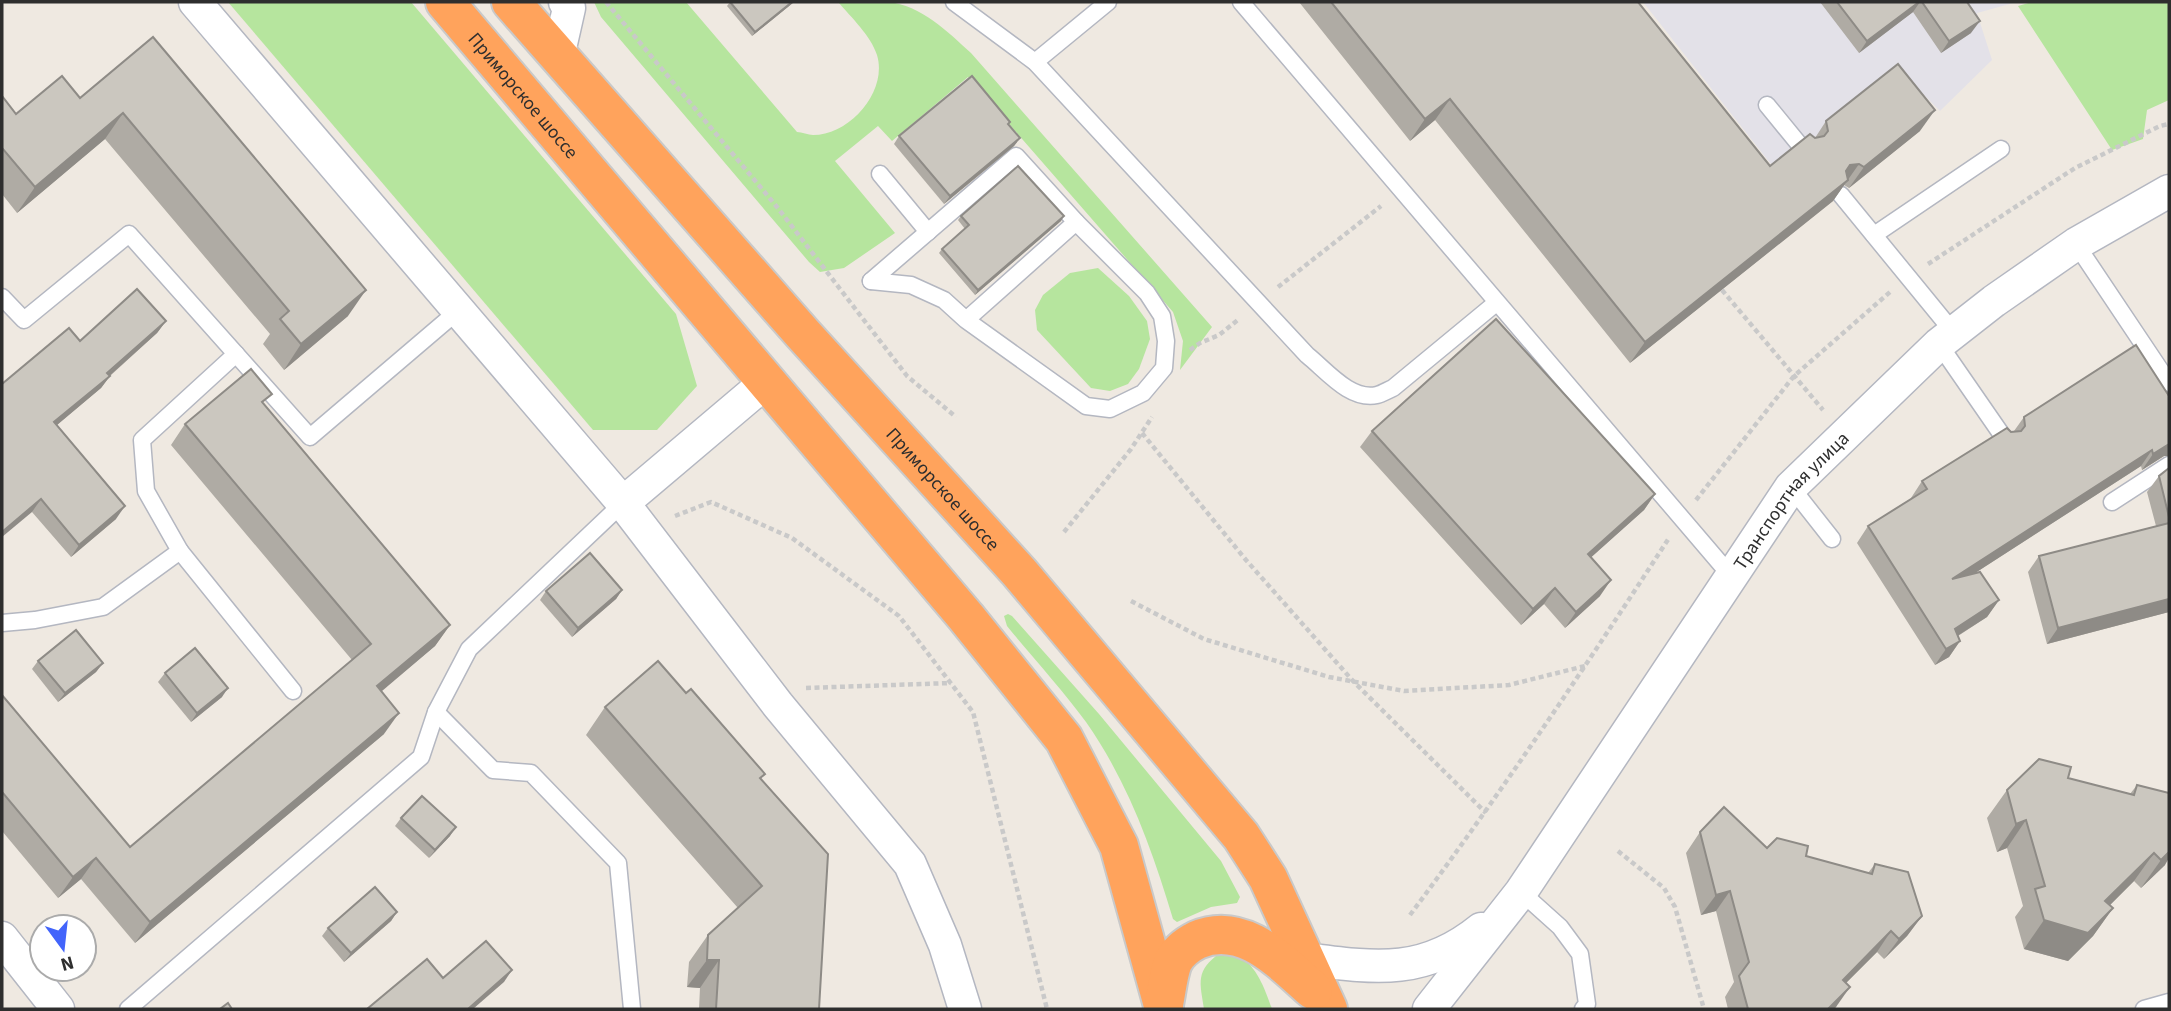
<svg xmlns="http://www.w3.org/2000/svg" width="2171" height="1011" viewBox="0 0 2171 1011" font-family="'Source Sans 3',sans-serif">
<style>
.industrial{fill:#e3e1e8}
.green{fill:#b6e59e}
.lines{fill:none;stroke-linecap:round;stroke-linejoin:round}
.lane-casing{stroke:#b4b7c1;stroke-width:19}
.street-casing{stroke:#b4b7c1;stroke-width:35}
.highway-casing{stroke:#c9c9c9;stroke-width:42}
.path{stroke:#c9c9c9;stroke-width:4.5;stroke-dasharray:5 3.5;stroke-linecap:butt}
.lane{stroke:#fff;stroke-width:16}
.street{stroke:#fff;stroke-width:32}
.highway{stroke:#ffa35c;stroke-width:38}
.wall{fill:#afaba4}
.shaded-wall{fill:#8e8b86}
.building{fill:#cbc7bf;stroke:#8e8b86;stroke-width:2}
.labels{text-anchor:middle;stroke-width:5;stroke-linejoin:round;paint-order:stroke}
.street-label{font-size:19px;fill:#2e2e2e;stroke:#fff}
</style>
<rect width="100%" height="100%" fill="#efe9e1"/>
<!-- industrial -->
<path class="industrial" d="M1643,2H2017L1977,13L1992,60L1940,111L1901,72L1774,168Z"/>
<!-- green -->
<g class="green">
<path d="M228,2H411L676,314L697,386L657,430H593Z"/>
<path d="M594,2H686L797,132C802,132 808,135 813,135C850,135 888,91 877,55C871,36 851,17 838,2C855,2 872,0 888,2C921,5 948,32 971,53L1212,327L1180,370L1183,341L1173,312L968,77L892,141L878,126L835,161L895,233L844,268L820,272L809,262L601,17Z"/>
<path d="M2032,2H2169V100L2147,110L2143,139L2112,150L2018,6Z"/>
<path d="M1098,268L1129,296L1147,321L1150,339L1139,369L1128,384L1110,391L1091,388L1037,330L1035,310L1043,295L1070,273Z"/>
<path d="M1008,614L1012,616L1099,714L1221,861L1240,897L1237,903L1211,907L1177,922L1173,919C1152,849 1128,782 1086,722C1062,689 1033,658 1007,626L1004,616Z"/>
<path d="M1220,953C1227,955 1237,955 1243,959C1258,969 1266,992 1272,1009H1204C1200,982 1195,971 1220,953Z"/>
</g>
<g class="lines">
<!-- lane casing -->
<g class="lane-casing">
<g id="lane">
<path d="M954,2L1035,62L1307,355C1326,370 1350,401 1377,395C1382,394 1388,390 1393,388L1496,303"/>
<path d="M1241,2L1731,576"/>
<path d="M1035,62L1108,2"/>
<path d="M1767,105L1803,149"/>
<path d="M880,174L928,232"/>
<path d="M1841,195L1954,333"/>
<path d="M1874,235L2001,149"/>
<path d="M2076,244L2169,383"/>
<path d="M871,281L911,285L944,300L966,320L1086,406L1110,409L1143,393L1164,368L1166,341L1162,316L1147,293L1076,222L966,320"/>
<path d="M871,281L1016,156L1076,222"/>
<path d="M2,297L24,320L129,234L310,437L459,310"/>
<path d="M1939,344L2004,438"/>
<path d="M1791,487L1832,539"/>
<path d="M2112,502L2169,465"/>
<path d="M180,551L293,691"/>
<path d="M2,623L35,620L103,607L180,551L146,491L142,440L236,354"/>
<path d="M436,712L493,770L531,773L618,863L632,1009"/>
<path d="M1521,892L1560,927L1580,954L1587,1004L1583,1009"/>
<path d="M128,1009L421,757L436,712L469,649L623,503"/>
<path d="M2144,1009L2169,1002"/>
</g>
</g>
<!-- street casing -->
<g class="street-casing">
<g id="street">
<path d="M195,2L623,503L778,705L910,864L945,945L965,1009"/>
<path d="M558,57L569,8L565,2"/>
<path d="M623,503L766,382"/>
<path d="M2,938L58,1009"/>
<path d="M1305,959C1375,968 1423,976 1481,929"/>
<path id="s1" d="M1429,1009L1521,892L1791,487L1939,344L1994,301L2076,244L2169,191"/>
</g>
</g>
<!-- highway casing -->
<g class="highway-casing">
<g id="highway">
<path id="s2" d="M445,2L966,617L1064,739L1119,846L1164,1009"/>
<path id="s3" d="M511,2L803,334L1019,572L1241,836L1268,878L1328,1009"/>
<path d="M1164,1004C1167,990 1168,975 1173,962C1178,952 1187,945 1197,940C1243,920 1281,962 1313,990"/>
</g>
</g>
<!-- path -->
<g class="path">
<path d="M606,2L777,207L907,376L956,417"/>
<path d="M1928,264L2075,168L2160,126L2169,124"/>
<path d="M1278,287L1381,206"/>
<path d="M1722,290L1823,410"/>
<path d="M1190,350L1200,343L1219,335L1239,319"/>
<path d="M1142,433L1246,560L1353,681L1486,813"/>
<path d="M1696,500L1794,376L1890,292"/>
<path d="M675,516L711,502L792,538L899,616L973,712L1047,1009"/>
<path d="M1064,532L1131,449L1152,417"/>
<path d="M1131,601L1204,639L1329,677L1404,691L1509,685L1585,666"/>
<path d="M806,688L951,683"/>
<path d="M1618,851L1664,888L1675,907L1704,1009"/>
<path d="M1410,915C1501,793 1586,666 1669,538"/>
</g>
<!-- lane -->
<use href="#lane" class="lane"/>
<!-- street -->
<use href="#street" class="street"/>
<!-- highway -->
<use href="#highway" class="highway"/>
</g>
<!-- wall -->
<g class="wall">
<path d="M730,2H794L752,36L727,6Z"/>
<path d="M1299,2H1638L1770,166L1815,138L1826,121L1920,131L1849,188L1844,185L1833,201L1630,363L1435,120L1410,141Z"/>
<path d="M1820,2H1967L1971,33L1941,53L1913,12L1859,53Z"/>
<path d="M153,37L348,316L284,370L263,344L270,334L105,139L17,213L2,194V96L16,114L80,98Z"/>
<path d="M899,136L1020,138L1014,146L944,204L894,144Z"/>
<path d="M961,216L1061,221L975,295L939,253L942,249L965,229L958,220Z"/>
<path d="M166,321L157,333L110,376L101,388L57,425L116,519L71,557L32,512L80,341Z"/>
<path d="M2136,345L2164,456L2142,470L2141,466L1975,573L1999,600L1987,617L1958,636L1960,641L1949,657L1935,665L1857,543L1868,526L1912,498H1911L1922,481L2014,431L2024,417Z"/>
<path d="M264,405L450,625L435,646L381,691L384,734L135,943L81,879L58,898L2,831V695L130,847L352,660L171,445L185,424Z"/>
<path d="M1372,431L1655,494L1644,510L1591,557L1600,596L1565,628L1544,604L1521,625L1360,447Z"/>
<path d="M2169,468V612L2047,644L2028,572L2039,556L2156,526L2147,492L2159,476Z"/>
<path d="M622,590L616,599L572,637L540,600L546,591Z"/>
<path d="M38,661L103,663L96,672L58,702L32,669Z"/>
<path d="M165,673L222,697L191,722L158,682Z"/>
<path d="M686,693L765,774L761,779L819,1009H699L700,988L687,987L689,962L708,935L738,908L586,735L605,707Z"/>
<path d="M2068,778L2130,794L2137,785L2165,865L2141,888L2134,881L2110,905L2113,908L2093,936L2068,961L2024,949L2015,917L2023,906L2007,848L1997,852L1987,818L2007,790Z"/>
<path d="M401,818L450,836L429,858L395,826Z"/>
<path d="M1700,832L1806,856L1868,873L1875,864L1922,916L1907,936L1884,959L1877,952L1846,983L1836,1007L1834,1009H1728L1725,997L1734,982L1716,911L1701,915L1686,853Z"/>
<path d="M397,912L391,921L344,962L322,936L328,928Z"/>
</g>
<!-- shaded-wall -->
<g class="shaded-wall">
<path d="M792,2H794L752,36L755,32Z"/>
<path d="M1919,2H1920L1913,12L1859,53L1867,41Z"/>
<path d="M1980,21L1971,33L1941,53L1949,41Z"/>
<path d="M1450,99L1435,120L1410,141L1425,119Z"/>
<path d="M1935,110L1920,131L1849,188L1864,167Z"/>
<path d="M123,113L105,139L17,213L35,187Z"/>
<path d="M1020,138L1014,146L944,204L950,196Z"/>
<path d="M1859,164L1833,201L1630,363L1645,342L1835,187L1850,165Z"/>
<path d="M1064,216L1061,221L975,295L978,290Z"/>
<path d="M366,290L348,316L284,370L301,344Z"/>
<path d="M166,321L157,333L107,378L110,376L101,388L45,435L54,422Z"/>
<path d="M2169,444V456H2164L2142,470L2153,454Z"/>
<path d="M2152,450L2141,466L1941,595L1952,579Z"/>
<path d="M1655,494L1644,510L1577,570L1588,554Z"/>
<path d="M41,499L32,512L2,537V532Z"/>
<path d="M125,506L116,519L71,557L79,545Z"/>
<path d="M1611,580L1600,596L1565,628L1576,612Z"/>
<path d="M1555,588L1544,604L1521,625L1533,609Z"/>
<path d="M622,590L616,599L572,637L578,628Z"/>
<path d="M2169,599V612L2047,644L2058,628Z"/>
<path d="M1999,600L1987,617L1943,645L1955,629Z"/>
<path d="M450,625L435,646L362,708L377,686Z"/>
<path d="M1960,641L1949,657L1935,665L1946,649Z"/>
<path d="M103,663L96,672L58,702L65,693Z"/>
<path d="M228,688L222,697L191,722L197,713Z"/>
<path d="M399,713L384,734L135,943L150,922Z"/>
<path d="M2026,820L2007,848L1997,852L2016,824Z"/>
<path d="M456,827L450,836L429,858L435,850Z"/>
<path d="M2169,852V858L2165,865L2141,888L2161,860Z"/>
<path d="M2154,853L2134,881L2086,929L2105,901Z"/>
<path d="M96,858L81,879L58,898L73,877Z"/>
<path d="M1730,891L1716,911L1701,915L1716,895Z"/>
<path d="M2113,908L2093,936L2068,961L2024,949L2044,920Z"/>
<path d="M397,912L391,921L344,962L351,953Z"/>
<path d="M1922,916L1907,936L1884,959L1899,939Z"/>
<path d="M1891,931L1877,952L1829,1000L1843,980Z"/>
<path d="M707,960H719L700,988L687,987Z"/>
<path d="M512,970L504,982L473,1009H468Z"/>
<path d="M1850,987L1836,1007L1834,1009H1828Z"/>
</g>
<!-- building -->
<g class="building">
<path d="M730,2H792L755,32Z"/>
<path d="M1331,2H1638L1770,166L1810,134L1815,138L1824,136L1828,131L1826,121L1898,64L1935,110L1864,167L1859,164L1850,165L1846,171L1848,180L1645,342L1450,99L1425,119Z"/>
<path d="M1837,2H1919L1867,41Z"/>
<path d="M1922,2H1967L1980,21L1949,41Z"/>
<path d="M153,37L366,290L301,344L280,319L289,311L123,113L35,187L2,148V96L16,114L62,76L80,98Z"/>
<path d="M972,76L1010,122L1008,124L1020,138L950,196L899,136Z"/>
<path d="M1018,166L1064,216L978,290L942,249L969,225L961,216Z"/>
<path d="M137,289L166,321L107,373L110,376L54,422L125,506L79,545L41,499L2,532V384L69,328L80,341Z"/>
<path d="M1496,319L1655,494L1588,554L1611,580L1576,612L1555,588L1533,609L1372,431Z"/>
<path d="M2136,345L2169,396V444L2153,454L2152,450L1952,579L1980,572L1999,600L1955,629L1960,641L1946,649L1868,526L1927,489L1922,481L2007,428L2011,432L2021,431L2025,426L2024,417Z"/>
<path d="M251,369L272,394L262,402L450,625L377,686L399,713L150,922L96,858L73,877L2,792V695L130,847L371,644L185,424Z"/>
<path d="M2169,468V517L2159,476Z"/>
<path d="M2169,523V599L2058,628L2039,556Z"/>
<path d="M590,553L622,590L578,628L546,591Z"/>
<path d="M76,630L103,663L65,693L38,661Z"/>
<path d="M195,648L228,688L197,713L165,673Z"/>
<path d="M658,661L686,693L691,689L765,774L760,778L828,854L819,1009H716L719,960H707L708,935L762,886L605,707Z"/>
<path d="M2039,759L2071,767L2068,778L2134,795L2137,785L2169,793V852L2161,860L2154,853L2105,901L2113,908L2088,933L2044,920L2035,889L2045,886L2026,820L2016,824L2007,790Z"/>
<path d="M422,796L456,827L435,850L401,818Z"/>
<path d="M1724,807L1767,848L1777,838L1808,846L1806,856L1872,874L1875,864L1908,872L1922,916L1899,939L1891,931L1843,980L1850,987L1828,1009H1748L1739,976L1749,962L1730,891L1716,895L1700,832Z"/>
<path d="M375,887L397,912L351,953L328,928Z"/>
<path d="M486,941L512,970L468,1009H367L427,959L443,978Z"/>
<path d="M228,1003L232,1009H220Z"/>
</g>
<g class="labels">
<!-- street labels -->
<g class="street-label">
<text dy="7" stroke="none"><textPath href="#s2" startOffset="122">Приморское шоссе</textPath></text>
<text dy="7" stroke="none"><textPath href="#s3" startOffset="651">Приморское шоссе</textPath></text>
<text dy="7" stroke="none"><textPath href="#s1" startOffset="625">Транспортная улица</textPath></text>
</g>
</g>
<!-- border -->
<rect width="2171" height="1011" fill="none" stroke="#2e2e2e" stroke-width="7"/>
<!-- north arrow -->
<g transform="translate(63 948) rotate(165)"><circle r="33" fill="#ffffff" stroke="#ababab" stroke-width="2"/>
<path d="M0-5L12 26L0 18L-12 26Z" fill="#4264fb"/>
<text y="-10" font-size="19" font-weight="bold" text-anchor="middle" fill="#2e2e2e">N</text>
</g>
</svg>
